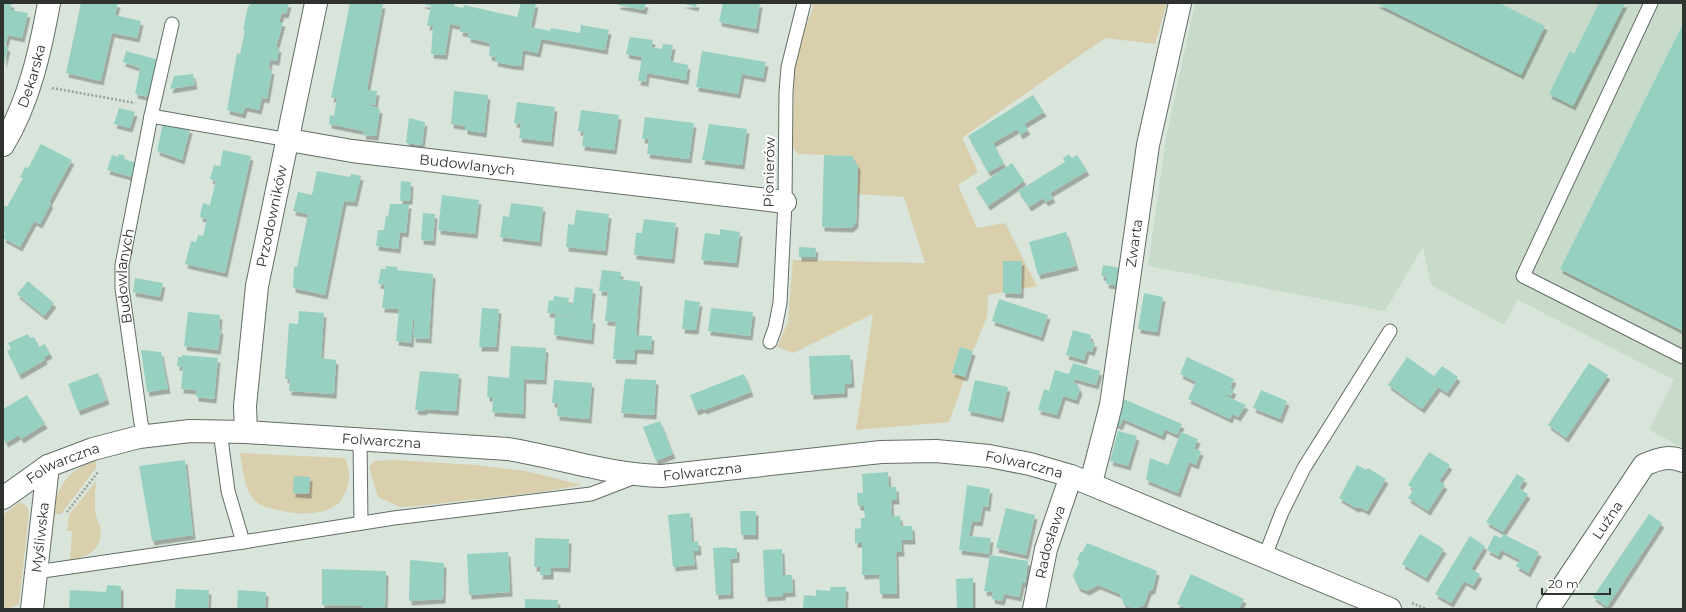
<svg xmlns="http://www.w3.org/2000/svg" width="1686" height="612" viewBox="0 0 1686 612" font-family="Montserrat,sans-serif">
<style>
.built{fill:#c8dbcb}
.green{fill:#d9cfad}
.building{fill:#96d0c1;filter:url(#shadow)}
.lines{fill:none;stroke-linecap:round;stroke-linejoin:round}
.lane-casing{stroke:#636e64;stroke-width:15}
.street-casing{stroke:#636e64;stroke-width:24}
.path{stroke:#97a198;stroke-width:2.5;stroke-dasharray:2 2;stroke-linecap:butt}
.lane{stroke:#fff;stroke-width:13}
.street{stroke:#fff;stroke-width:22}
.labels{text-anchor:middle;stroke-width:4;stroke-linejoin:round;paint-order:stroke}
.street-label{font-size:14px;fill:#2e332f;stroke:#fff}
</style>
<defs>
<filter id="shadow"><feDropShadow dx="2.5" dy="4.5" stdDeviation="0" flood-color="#0004"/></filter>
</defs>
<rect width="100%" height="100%" fill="#d9e5da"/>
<!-- built -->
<path class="built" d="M1195,3H1683V448L1649,430L1674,380L1518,300L1504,325L1431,285L1423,247L1385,311L1148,266L1166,138Z"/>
<!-- green -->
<g class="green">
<path d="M813,3H1167L1155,44L1105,38L962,138L978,172L958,185L977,228L1005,223L1037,286L988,295L987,317L973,351L960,347L952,373L965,377L949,422L856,430L873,314L793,353L777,347L788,322L793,260L925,263L904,197L857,194L858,166L852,156L798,154L793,148L794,74L801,39L813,8Z"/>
<path d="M240,453L345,458C350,471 351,480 345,493C343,496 342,501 339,503C323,516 297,515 279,510C270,508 261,507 254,500C244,489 243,467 240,453Z"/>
<path d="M394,460L476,465L525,471L582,485L541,492L417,506L400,507L378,497L369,467L374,461Z"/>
<path d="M96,461V468L61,514H54C56,486 69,469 96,461Z"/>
<path d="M96,481C95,498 92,513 101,528C100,552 91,555 70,560L72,531H67L69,515Z"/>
<path d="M20,502L27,506L29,513L19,604L8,609H3V515Z"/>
</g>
<!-- building -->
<g class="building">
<path d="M3,3H12L10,10L28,13L22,38L8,35L5,46L8,47L4,64Z"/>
<path d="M81,3H118L115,15L141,21L137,38L112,33L101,81L66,73Z"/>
<path d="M250,3H289L286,14L282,13L279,22H283L276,47L279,48L277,61L270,60L269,69L272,70L267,99L262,98L259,110L245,107L243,114L227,110L237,53L240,54L245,30H243L248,6H250Z"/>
<path d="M350,3L383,4L367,90L377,91L375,105L369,104V105L380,109L376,136L363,135L364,131L329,124L330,115L334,116L337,98H331Z"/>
<path d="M420,3H454V6L463,8L464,5L517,17L521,3H536L531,27L550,31L551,28L580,33L581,25L609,30L605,50L541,39L538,53L523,50L521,66L511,65L495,62L496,57L489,56L490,43L468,38L469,33L460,32L461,26L450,24L445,55L431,54L433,26H427L431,6Z"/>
<path d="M618,3H646L644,10L618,5Z"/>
<path d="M681,3H697L696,7Z"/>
<path d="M723,3H760L756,29L719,22Z"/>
<path d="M1376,3H1499L1545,26L1521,75Z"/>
<path d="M1599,3H1625L1573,106L1549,94L1570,51L1574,54Z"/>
<path d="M1683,24V331L1560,269Z"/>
<path d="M630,37L653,40L651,47L662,49L663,44L673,45L670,61L688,65L686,80L647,73L646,82L638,81L642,57L626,54Z"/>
<path d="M126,51L159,60L149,97L135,94L140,68L123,62Z"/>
<path d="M702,51L766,62L763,78L742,74L738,94L696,87Z"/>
<path d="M193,74L195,85L170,89L174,76Z"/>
<path d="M454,91L488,95L484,133L465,130V126L451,124Z"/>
<path d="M1033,95L1044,112L1024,124L1028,130L1020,135L1017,129L993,143L1004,164L988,172L968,136Z"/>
<path d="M517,102L555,107L551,142L519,138L521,124L514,123Z"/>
<path d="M119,108L135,112L130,128L114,124Z"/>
<path d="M581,110L619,115L614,150L582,146L584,132L578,131Z"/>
<path d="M645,117L694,123L689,159L647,154L649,139H642Z"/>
<path d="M409,118L425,122L422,145L406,143Z"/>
<path d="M163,123L190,129L182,160L157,151Z"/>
<path d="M709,124L747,129L742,165L702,160Z"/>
<path d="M41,144L72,160L49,202L51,203L40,224L34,221L20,247L3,238L5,233L3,232V207L4,205L7,207L23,178L20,177L25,167L28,168Z"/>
<path d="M223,150L251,156L225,273L185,264L191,241L196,242L198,235L203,236L207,219L200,217L201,211L203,203L210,205L216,181L210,179L214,165L220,166Z"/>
<path d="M119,154L125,156L124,159L136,163L132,177L107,170L112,155L118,157Z"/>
<path d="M1069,154L1072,158L1077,155L1087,171L1050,193L1053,198L1046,202L1043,198L1029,207L1018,191L1065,162L1063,158Z"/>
<path d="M824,155L852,156L858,166L856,223L851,228L822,227Z"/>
<path d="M1012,163L1024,181L988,206L976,188Z"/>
<path d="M317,171L350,177L351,174L361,176L355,202L344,201L325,295L293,288L294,267H297L308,214L293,211L298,192L312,195Z"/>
<path d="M401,181L411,182L410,200L400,201Z"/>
<path d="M442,195L479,200L475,234L438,230Z"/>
<path d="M511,203L543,207L539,242L500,237L503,216L509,217Z"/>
<path d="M390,204H409L406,233L400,232L398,249L376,246L378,230H384L386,216L388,217Z"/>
<path d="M576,210L609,214L605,251L566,247L568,224L574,225Z"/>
<path d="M423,213L435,214L433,241L421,240Z"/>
<path d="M644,219L676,223L672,259L634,255L636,233H642Z"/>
<path d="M720,229L740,232L736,263L701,260L705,233L720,235Z"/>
<path d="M1066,232L1076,266L1038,275L1029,242Z"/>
<path d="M799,247L816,248L815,257H799Z"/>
<path d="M1003,261H1022L1021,294L1003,293Z"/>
<path d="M1103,265L1126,269L1122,286L1106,284L1107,277L1101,276Z"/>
<path d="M386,266L397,267V270L433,274L429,339L413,338L415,319H413L411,343L396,341L399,309L382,308L385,285L378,284L381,269H386Z"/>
<path d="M602,270L621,272L620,279L640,282L636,335L652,336L651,350L635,349L634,360L613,359L616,322L605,321L608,292L599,291Z"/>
<path d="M135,278L163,283L160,297L133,292Z"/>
<path d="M28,281L54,303L44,316L17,294Z"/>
<path d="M575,287L593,289L590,319H593L591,340L554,335L555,315L581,317L547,313L549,300L553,301L554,296L569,298L568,303H573Z"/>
<path d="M1144,293L1163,297L1157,332L1138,329Z"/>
<path d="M999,299L1048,315L1041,337L992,321Z"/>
<path d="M685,300L700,302L696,330L682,329Z"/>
<path d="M482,308L499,309L496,347H479Z"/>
<path d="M711,308L753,312L750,336L708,331Z"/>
<path d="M299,311L324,313L321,358L336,360L334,394L289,391L290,379H285L289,323L298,324Z"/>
<path d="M188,312L220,315L219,329L221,330L218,350L184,346Z"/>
<path d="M1073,330L1091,335L1090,341L1095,343L1092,352L1087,350L1084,360L1066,355Z"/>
<path d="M28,334L30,338L34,337L39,347L45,344L50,354L44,357L45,360L19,375L7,351L11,349L8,343Z"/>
<path d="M511,346L546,348L544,380L524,379L523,414L492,412L493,397H487L488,376L509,378Z"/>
<path d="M960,347L973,351L965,377L952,373Z"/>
<path d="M141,350L161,352L168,389L147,392Z"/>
<path d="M182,355L218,358L214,399L196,397V390L181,389L183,367L177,366L178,357H182Z"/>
<path d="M850,355L852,383L845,384V393L811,395L809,356Z"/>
<path d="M1187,357L1234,379L1230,388L1234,390L1231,396L1227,394L1226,396L1246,405L1238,417L1232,414L1230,419L1188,399L1196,382L1180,374Z"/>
<path d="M1407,357L1434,376L1442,366L1458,377L1447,393L1438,387L1422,409L1388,385Z"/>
<path d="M1073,363L1100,371L1096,385L1075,379L1074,383L1077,384L1080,390L1076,400L1063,396L1057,415L1038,410L1044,389L1049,391L1055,370L1069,374Z"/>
<path d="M1589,363L1608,375L1566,438L1548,425Z"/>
<path d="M420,371L459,374L456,411L425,409L424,411L415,410Z"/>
<path d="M98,373L107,400L78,411L68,384Z"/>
<path d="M744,374L751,392L704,410L703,408L696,411L690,395Z"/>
<path d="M625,379L656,380L654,415L621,413Z"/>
<path d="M554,380L592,383L589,419L557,416L558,403H552Z"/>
<path d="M975,380L1008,387L1001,418L968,411Z"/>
<path d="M1261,390L1287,401L1280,419L1253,408Z"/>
<path d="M27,395L45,424L21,439L19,435L6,443L3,438V409Z"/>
<path d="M1121,398L1182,424L1177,435L1165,429L1162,436L1123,419L1120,426L1112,422Z"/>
<path d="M660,421L673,454L656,461L643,427Z"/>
<path d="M1118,431L1137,436L1128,466L1110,461Z"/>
<path d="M1181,432L1198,439L1194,449L1201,451L1196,465L1189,462L1178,493L1146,480L1150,458L1168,465Z"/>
<path d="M1429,452L1450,465L1439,481L1445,485L1428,511L1408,498L1414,489L1408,485Z"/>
<path d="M185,460L193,535L152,541L139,466Z"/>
<path d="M1357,465L1366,470L1368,468L1386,479L1367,511L1360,507L1356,508L1339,498Z"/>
<path d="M888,472L889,487H896L897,500H891L892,517L900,516L901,526H912L913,540H901L902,552H896L897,594H880L879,574L862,575V543H855V529L861,528V518H865L864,506H858L857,493H863L862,474Z"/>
<path d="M1517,474L1525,479L1519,488L1528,494L1503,532L1486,522Z"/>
<path d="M294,476L310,477L309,494L293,493Z"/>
<path d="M967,485L990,489L988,507L983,506L980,522L972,521L969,536L991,538L989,554L959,550Z"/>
<path d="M1006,508L1035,515L1026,555L996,548Z"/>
<path d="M740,511H756V535H741Z"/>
<path d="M690,513L692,542L698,541L699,551H693L695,565L673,567L668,515Z"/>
<path d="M1649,514L1662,523L1607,607L1593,597Z"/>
<path d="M1420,534L1444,549L1426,578L1402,564Z"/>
<path d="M1503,534L1539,552L1528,573L1516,566L1520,560L1501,550L1498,556L1487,550L1494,535L1501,538Z"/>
<path d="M1470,536L1485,546L1471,569L1480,574L1473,586L1464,581L1451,603L1435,594Z"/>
<path d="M535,538L569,539L568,568L551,567V575H540L541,567H534Z"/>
<path d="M1087,543L1157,571L1153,589L1149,591L1144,605L1135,609L1124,605L1120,594L1098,585L1087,591L1078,587L1073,576L1079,562L1077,559L1080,553L1083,551Z"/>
<path d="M729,547V548H737V558L730,559L731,594L716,595L713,548Z"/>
<path d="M782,549L783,575H792L793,592L783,593V596L765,597L763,550Z"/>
<path d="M508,552L510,592L469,595L467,554Z"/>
<path d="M990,555L1028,561L1025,583H1022L1019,597L1004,594L1002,601L992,599L993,592L984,591Z"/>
<path d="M410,560L444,563L443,599L409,601Z"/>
<path d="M322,569L386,571L385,607L364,609L362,606L322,605Z"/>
<path d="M1191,574L1244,599L1239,609H1188L1177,604Z"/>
<path d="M973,578V609H957L956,579Z"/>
<path d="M107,585L121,586V609H69L70,590L106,592Z"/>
<path d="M830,587H846L845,609H803L804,595L816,596V590L830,591Z"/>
<path d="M176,589L209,590L208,609H175Z"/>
<path d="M238,590L266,592L265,609H237Z"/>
<path d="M525,599L558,600L557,609H525Z"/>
</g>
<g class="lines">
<!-- lane casing -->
<g class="lane-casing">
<g id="lane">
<path d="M1651,3L1523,276L1683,357"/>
<path d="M151,116L289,140"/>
<path d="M770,342L775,328L780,303L785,202L786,92L788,67L804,3"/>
<path d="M220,431L228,491L243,542"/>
<path id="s1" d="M145,437L141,423L122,288V265L151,116L172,24"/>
<path d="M360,440L361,523"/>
<path d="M1265,556L1282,512L1304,468L1390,331"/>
<path d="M36,572L243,542L394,518L591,494L635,477"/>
</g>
</g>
<!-- street casing -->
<g class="street-casing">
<g id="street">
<path id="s2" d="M289,140L352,151L785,202"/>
<path id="s3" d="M3,145C29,102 40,52 49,3"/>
<path id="s4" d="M246,432L245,406L257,286L316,3"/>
<path id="s5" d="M1091,483L1111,405L1148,145L1180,3"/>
<path id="s6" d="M3,498L48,466L93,449L139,437L190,431L246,432L508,449C559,457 609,475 662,476L881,452L936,451L989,456L1030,464L1071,476L1390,609"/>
<path id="s7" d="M32,609L48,466"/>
<path id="s8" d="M1034,609L1046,549L1071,476"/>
<path id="s9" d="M1548,609L1644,465C1658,459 1669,455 1683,461"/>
</g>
</g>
<!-- path -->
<g class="path">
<path d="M52,88L135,103"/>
<path d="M67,512L98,472"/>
<path d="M1412,603L1426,609"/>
</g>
<!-- lane -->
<use href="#lane" class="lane"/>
<!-- street -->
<use href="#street" class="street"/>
</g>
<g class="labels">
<!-- street labels -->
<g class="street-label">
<text dy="5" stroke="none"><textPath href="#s3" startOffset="75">Dekarska</textPath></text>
<text dy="5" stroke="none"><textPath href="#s2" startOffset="180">Budowlanych</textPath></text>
<text transform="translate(769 172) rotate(-89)" y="5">Pionierów</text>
<text dy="5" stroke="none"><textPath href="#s4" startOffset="218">Przodowników</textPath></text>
<text dy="5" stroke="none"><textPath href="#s5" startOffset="244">Zwarta</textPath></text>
<text dy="5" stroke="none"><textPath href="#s1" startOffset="163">Budowlanych</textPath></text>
<text dy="5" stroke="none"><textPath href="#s6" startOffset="394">Folwarczna</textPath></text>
<text dy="5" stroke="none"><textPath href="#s6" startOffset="70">Folwarczna</textPath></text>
<text dy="5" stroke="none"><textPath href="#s6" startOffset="1042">Folwarczna</textPath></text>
<text dy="5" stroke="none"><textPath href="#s6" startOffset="718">Folwarczna</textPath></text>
<text dy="5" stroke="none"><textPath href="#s9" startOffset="107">Luźna</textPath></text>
<text dy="5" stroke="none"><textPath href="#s7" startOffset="72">Myśliwska</textPath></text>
<text dy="5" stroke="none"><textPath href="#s8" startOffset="69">Radosława</textPath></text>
</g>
</g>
<!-- border -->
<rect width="1686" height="612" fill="none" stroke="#2e332f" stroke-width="8"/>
<!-- scale -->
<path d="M1542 588v6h68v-6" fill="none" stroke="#2e332f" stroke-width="2"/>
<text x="1548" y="588" font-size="12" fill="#2e332f" stroke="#ffffff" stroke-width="3" paint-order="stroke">20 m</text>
</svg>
